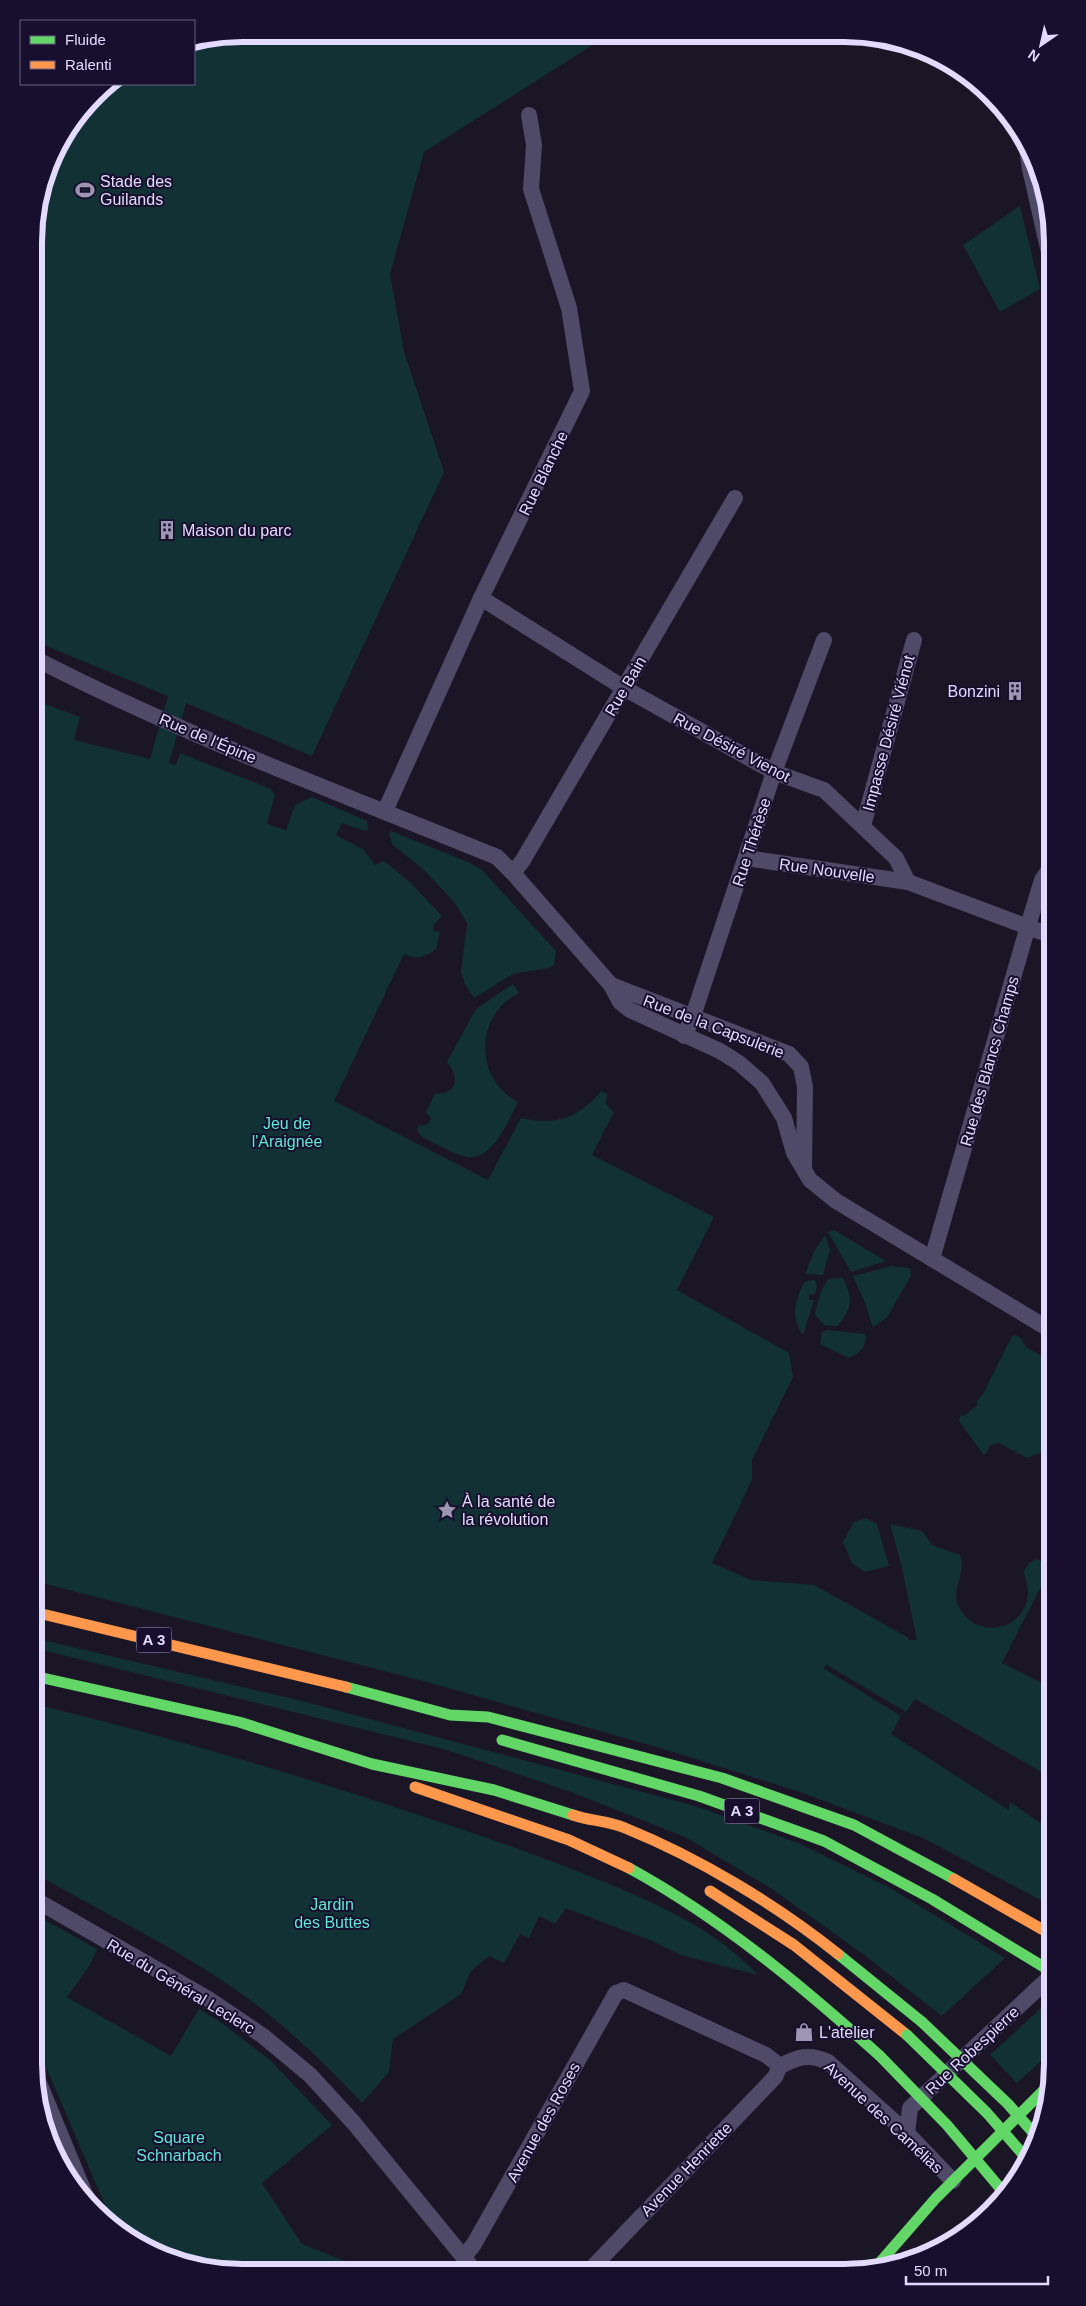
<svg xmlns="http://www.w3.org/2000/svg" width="1086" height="2306" viewBox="0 0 1086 2306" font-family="Helvetica,sans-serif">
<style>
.green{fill:#123135}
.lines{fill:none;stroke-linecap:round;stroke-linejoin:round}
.street{stroke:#4e4a67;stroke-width:16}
.fast{stroke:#63d668;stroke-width:11}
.slow{stroke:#ff974d;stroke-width:11}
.fast-bridge{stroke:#63d668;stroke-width:11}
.labels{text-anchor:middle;stroke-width:4;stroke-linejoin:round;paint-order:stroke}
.shield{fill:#170f2d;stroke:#a69ec0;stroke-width:1}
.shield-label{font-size:15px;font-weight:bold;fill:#e3dbff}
.poi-label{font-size:16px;fill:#e3dbff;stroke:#170f2d;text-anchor:start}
.street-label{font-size:16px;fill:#e3dbff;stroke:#170f2d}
.park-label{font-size:16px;fill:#5cead5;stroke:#170f2d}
.rim{fill:none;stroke:#e3dbff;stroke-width:6}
</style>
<rect width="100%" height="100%" fill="#1a1626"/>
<!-- green -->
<g class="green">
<path d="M243,34L607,36L424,152L390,274L404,352L444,472L312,756L186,703L169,763L176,765L180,753L271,789L275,795L267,824L286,830L295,805L312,797L367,821L368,830L365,831L342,823L336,835L364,850L375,865L384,861L411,883L442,916L433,925V930L440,932L436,949C423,958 417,960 404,954L334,1101L488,1180L521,1118C555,1126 579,1118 601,1091L607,1094L606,1104L614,1112L592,1155L714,1217L677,1290L789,1353L793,1377L752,1460V1480L712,1563L751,1580L814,1585L907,1637L909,1640H917L901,1564L890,1524L922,1531L932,1545L960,1555C967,1573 950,1589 959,1607C975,1640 1025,1632 1028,1594C1028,1587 1025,1578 1024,1571L1029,1563L1036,1559L1052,1565L1002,1663L1052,1688V1778L915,1699L906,1712L827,1665L823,1668L901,1716L891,1734L1009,1810L1010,1802L1052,1831V1906L923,1838L803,1793L667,1750L427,1682L34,1581V700L80,717L74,740L150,759L168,696L34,641V229L55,151L105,86L108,84H194V43Z"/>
<path d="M1020,206L1040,289L1000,312L963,245Z"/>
<path d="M391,831L470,863L482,870L556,951L554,965L548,968L513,974L474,998L465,984L461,972L467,923L454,902L424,870L393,845L389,834Z"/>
<path d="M513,984L519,993C474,1015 474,1079 518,1102C508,1121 493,1161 467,1157C458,1156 447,1149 438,1145C431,1141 419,1138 417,1129L419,1125C426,1126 429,1125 431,1118L426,1112L435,1094C458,1093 460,1078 447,1062L476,1009Z"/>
<path d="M834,1230L886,1261L851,1272L828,1232Z"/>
<path d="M825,1235L830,1250L823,1275L805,1274L815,1250Z"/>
<path d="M892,1266L909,1268L911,1271V1276L887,1317L873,1327L865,1303L853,1276Z"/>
<path d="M843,1278C853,1299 853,1308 837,1326L824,1325L815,1314L820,1294L828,1279Z"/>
<path d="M815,1280L817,1286L815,1294L809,1295V1300H814L803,1335C790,1316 795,1299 805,1281Z"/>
<path d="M828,1330L865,1334C868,1347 859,1353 849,1358L820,1344L822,1332Z"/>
<path d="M1016,1335L1021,1338L1026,1347L1052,1362V1448L1027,1458L999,1443L990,1445L986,1454H983L959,1421L961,1414L963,1416L978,1405L976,1402L983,1394L1012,1336Z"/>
<path d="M866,1518L877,1524L889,1566L865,1572L852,1563L843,1542L854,1522Z"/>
<path d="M1052,1519V1550L1044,1545L1041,1532L1047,1522Z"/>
<path d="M34,1638L306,1702L695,1806L798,1843L890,1888L1005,1958L942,2016L863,1954L772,1889L685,1837L571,1792L447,1750L34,1648Z"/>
<path d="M34,1704C171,1737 306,1777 440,1822C495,1840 548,1859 602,1881C658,1904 716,1930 758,1975L681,1955L652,1941L566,1908L555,1924L539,1916L529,1938L520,1934L504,1963L489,1956L471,1971L461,1994L393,2039L389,2072L362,2103C332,2070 290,2030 254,2003C186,1952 107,1915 34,1873Z"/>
<path d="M34,1914L97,1949L90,1965L67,1997L171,2056L199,2009L222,2023L270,2060L332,2125L262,2183L302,2244L365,2269L202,2268L150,2251L114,2226L34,2039Z"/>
<path d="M1052,1998V2051L1017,2083L990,2055Z"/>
</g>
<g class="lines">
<!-- street -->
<g class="street">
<path d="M1027,149L1030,169L1052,266"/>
<path d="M481,598L624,688L774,772L824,790L896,858L908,882"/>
<path d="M34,658C183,735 342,794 497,857L513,873L611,985L620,1002L630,1010L720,1051L739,1063L762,1083L784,1118L794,1153L810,1180L836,1201L1052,1331"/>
<path d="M385,811L481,598L582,391L569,308L531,189L534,145L529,115"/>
<path d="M863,826L914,640"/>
<path d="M746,858L908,882L1052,936"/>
<path d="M513,873L523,860L735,498"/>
<path d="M611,985L789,1054L801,1067L805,1087L804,1168"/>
<path d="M684,1036L693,1016L774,772L824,640"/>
<path d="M932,1259L1028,926L1042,880L1052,866"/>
<path d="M34,1899L210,2000L263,2036L310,2075L353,2122L474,2270"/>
<path d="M780,2066C798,2057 809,2053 828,2062L907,2133L953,2181"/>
<path d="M35,2073L87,2199"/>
<path d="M907,2133L910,2108L1052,1975"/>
<path d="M464,2257L474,2244L616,1993L624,1990L766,2055L780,2066"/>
<path d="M589,2271L775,2077L780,2066"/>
</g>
<!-- fast -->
<g class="fast">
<path d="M34,1676L239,1722L372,1764L494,1790L573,1815"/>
<path d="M346,1687L450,1715L488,1717L722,1778L854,1825L954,1879"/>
<path d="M502,1740L699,1796L824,1841L932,1899L1052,1972"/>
<path d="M629,1868C722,1919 802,1986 880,2056"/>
<path d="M838,1954L922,2022"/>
<path d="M875,2268L936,2198L1050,2084"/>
</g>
<!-- slow -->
<g class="slow">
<path d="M34,1612L346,1687"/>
<path d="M415,1787L569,1840L629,1868"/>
<path d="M573,1815C590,1821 609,1821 625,1828C699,1858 775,1904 838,1954"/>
<path d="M954,1879L1052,1935"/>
<path d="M710,1891L794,1945L907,2035"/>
</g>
<!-- fast-bridge -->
<g class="fast-bridge">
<path d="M922,2022L1008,2104L1038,2138"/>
<path d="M907,2035L987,2113L1027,2159"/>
<path d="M880,2056L947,2125L1005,2194"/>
</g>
</g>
<!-- icons -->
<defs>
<g id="stadium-bare" transform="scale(1.5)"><path d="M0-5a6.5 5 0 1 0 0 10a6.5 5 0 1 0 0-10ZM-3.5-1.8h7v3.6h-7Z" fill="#9d96b3" stroke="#170f2d" stroke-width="2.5" paint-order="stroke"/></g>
<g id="building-bare" transform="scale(1.5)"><path d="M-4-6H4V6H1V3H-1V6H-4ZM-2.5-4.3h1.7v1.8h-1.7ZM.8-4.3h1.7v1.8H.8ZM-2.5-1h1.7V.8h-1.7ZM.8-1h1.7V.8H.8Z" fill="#9d96b3" stroke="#170f2d" stroke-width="2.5" paint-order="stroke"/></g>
<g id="sight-bare" transform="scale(1.5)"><path d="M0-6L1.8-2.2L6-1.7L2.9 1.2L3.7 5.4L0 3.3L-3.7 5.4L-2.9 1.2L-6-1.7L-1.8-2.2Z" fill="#9d96b3" stroke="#170f2d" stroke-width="2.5" paint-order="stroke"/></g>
<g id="shop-bare" transform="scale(1.5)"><path d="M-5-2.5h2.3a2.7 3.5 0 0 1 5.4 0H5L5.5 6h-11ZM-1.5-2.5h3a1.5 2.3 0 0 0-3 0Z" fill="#9d96b3" stroke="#170f2d" stroke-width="2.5" paint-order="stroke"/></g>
</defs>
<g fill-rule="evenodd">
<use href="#stadium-bare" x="85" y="190"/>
<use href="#building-bare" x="167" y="530"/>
<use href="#building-bare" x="1015" y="691"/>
<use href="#sight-bare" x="447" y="1510"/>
<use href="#shop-bare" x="804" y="2032"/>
</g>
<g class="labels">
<!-- shield labels -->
<g class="shield">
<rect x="136.5" y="1627.5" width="35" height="25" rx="4"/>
<rect x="724.5" y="1798.5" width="35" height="25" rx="4"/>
</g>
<g class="shield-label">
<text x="154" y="1645">A 3</text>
<text x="742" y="1816">A 3</text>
</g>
<!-- poi labels -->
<g class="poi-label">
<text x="100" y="187">Stade des<tspan x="100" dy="18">Guilands</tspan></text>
<text x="182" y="536">Maison du parc</text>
<text x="1000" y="697" text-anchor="end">Bonzini</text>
<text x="462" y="1507">À la santé de<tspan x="462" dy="18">la révolution</tspan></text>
<text x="819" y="2038">L'atelier</text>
</g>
<!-- street labels -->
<g class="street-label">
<text transform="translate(543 473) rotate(-64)" y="6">Rue Blanche</text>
<text transform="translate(625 686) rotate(-60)" y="6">Rue Bain</text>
<text transform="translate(888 733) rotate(-75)" y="6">Impasse Désiré Viénot</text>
<text transform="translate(208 738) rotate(23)" y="6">Rue de l'Épine</text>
<text transform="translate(732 747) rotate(28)" y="6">Rue Désiré Vienot</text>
<text transform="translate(751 842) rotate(-72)" y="6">Rue Thérèse</text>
<text transform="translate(827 870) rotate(8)" y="6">Rue Nouvelle</text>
<text transform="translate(714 1026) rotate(21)" y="6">Rue de la Capsulerie</text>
<text transform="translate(989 1061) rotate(-74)" y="6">Rue des Blancs Champs</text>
<text transform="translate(181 1986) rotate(31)" y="6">Rue du Général Leclerc</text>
<text transform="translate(972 2050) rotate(-43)" y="6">Rue Robespierre</text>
<text transform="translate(884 2117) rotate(43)" y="6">Avenue des Camélias</text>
<text transform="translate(543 2122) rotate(-61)" y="6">Avenue des Roses</text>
<text transform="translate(686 2169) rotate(-46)" y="6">Avenue Henriette</text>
</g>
<!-- park labels -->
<g class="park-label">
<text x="287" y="1129">Jeu de<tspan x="287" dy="18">l'Araignée</tspan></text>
<text x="332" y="1910">Jardin<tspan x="332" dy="18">des Buttes</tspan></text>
<text x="179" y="2143">Square<tspan x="179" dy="18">Schnarbach</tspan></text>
</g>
</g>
<!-- crop -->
<path d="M0 0H1086V2306H0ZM242 42H844A200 200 0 0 1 1044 242V2064A200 200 0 0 1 844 2264H242A200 200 0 0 1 42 2064V242A200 200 0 0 1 242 42Z" fill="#170f2d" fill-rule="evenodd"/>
<path class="rim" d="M242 42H844A200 200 0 0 1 1044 242V2064A200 200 0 0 1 844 2264H242A200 200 0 0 1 42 2064V242A200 200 0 0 1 242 42Z"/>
<!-- legend -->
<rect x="20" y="20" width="175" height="65" fill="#170f2d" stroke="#696181"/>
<rect x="30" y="36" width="25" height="8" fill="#63d668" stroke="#696181"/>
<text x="65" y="45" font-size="15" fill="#e3dbff">Fluide</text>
<rect x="30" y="61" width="25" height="8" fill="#ff974d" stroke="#696181"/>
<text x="65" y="70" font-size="15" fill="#e3dbff">Ralenti</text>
<!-- north arrow -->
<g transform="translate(1041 45) rotate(214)" stroke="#170f2d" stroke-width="4" paint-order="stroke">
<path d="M0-4L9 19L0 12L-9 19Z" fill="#e3dbff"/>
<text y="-8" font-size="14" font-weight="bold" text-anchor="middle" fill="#e3dbff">N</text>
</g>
<!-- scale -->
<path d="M906 2276v8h142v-8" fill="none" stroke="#e3dbff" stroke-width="2.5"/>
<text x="914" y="2276" font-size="15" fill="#e3dbff" stroke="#170f2d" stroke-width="4" paint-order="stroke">50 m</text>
</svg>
